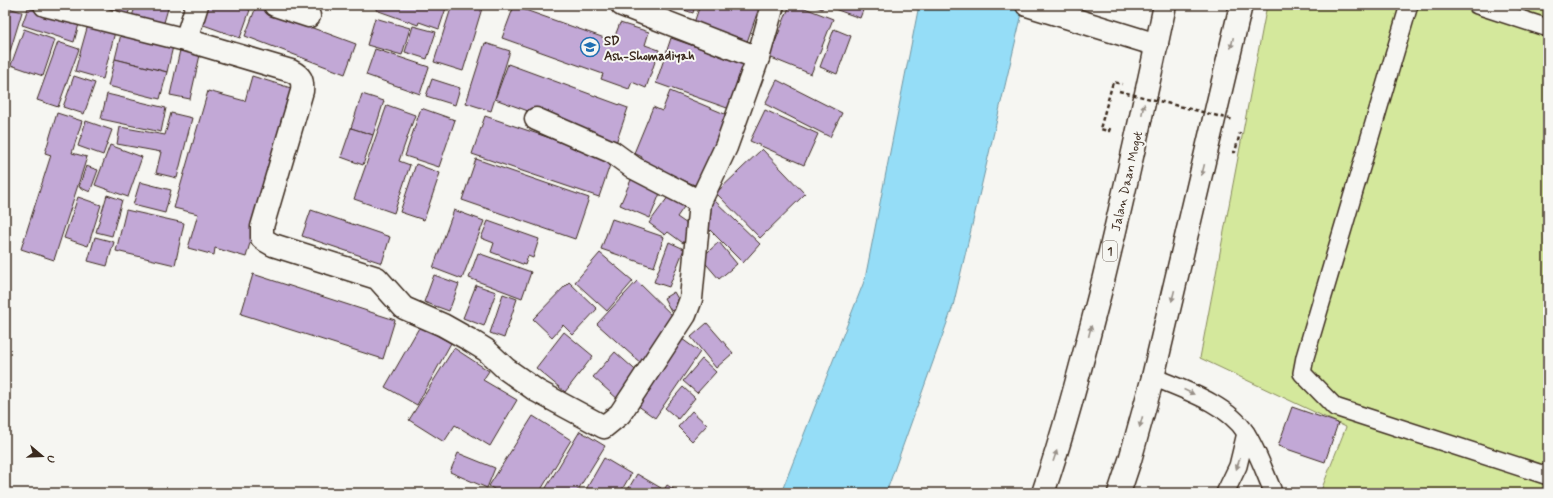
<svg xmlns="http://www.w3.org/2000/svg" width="1553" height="498" viewBox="0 0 1553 498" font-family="Mynerve,sans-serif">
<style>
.green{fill:#d4e89c;stroke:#88895d}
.water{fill:#95ddf7;stroke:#7195a0}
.building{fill:#c2a8d6;stroke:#3b2a1e}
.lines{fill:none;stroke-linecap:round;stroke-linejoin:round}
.service-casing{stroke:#3b2a1e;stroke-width:20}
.minor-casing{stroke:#3b2a1e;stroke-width:25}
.trunk-casing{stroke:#3b2a1e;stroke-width:25}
.path{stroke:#3b2a1e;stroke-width:2.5;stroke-dasharray:4 3;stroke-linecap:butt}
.service{stroke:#f6f6f2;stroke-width:17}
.minor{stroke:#f6f6f2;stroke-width:22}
.trunk{stroke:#f6f6f2;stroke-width:22}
.path-bridge{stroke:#3b2a1e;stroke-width:2.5;stroke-dasharray:4 3;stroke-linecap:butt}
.oneway{fill:#989088}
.labels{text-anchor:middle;stroke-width:4;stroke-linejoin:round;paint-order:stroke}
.shield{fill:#f6f6f2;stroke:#73675e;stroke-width:1}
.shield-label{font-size:12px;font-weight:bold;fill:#3b2a1e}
.poi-label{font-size:13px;font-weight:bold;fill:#3b2a1e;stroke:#f6f6f2;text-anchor:start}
.street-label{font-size:13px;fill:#3b2a1e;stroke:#f6f6f2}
</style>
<rect width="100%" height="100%" fill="#f6f6f2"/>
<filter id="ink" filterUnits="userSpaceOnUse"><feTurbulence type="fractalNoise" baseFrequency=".025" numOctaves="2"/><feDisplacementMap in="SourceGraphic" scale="8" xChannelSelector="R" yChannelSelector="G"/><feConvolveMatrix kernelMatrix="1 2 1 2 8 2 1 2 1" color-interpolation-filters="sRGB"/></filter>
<g filter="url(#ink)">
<!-- green -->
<path class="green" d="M1267,5H1548V493H1320L1346,427L1200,358Z"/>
<!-- water -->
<path class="water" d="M919,5H1024L953,306L886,493H781L865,279Z"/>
<!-- building -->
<g class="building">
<path d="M98,5H131L128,14Z"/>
<path d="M136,5H169L163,26L132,16Z"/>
<path d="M205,5H237L250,10L240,38L198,23Z"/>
<path d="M377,5H447L439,29L419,22L418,25L376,10Z"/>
<path d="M452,5H483L463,71L434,62Z"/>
<path d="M669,5H695L693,13Z"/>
<path d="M700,5H760L747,42L694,23Z"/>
<path d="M790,5H797L833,19L811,74L769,57Z"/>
<path d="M811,5H865L860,18L823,5L822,9Z"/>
<path d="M514,6L613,41L620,23L649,32L645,45L659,50L646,88L632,82L629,89L601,79L603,74L502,38Z"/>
<path d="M5,7L22,12L5,68Z"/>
<path d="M256,7L356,44L345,74L245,36Z"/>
<path d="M28,8L79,24L74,42L22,25Z"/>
<path d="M375,18L410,28L402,55L367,45Z"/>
<path d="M89,21L116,28L103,79L75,71Z"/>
<path d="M413,26L436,32L427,59L405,52Z"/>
<path d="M24,29L55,40L43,76L11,65Z"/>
<path d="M834,29L851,36L837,74L820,67Z"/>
<path d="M122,30L174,42L167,72L115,59Z"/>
<path d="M671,38L746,64L730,109L656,83Z"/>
<path d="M58,42L79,49L58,107L37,100Z"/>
<path d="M485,43L510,51L491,111L466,103Z"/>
<path d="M375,49L429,67L420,94L366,75Z"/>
<path d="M180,50L200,55L190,99L170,95Z"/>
<path d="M115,59L167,72L160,99L108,86Z"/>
<path d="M508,64L628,108L616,143L495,99Z"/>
<path d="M74,76L95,83L84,114L63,107Z"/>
<path d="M252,76L294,89L246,257L215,248L214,255L188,248L198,214L174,208L208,91L245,101Z"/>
<path d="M432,79L460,88L455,105L426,96Z"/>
<path d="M777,80L842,113L830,137L765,104Z"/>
<path d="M670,91L732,117L702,188L640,162L642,157L634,153L653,107L662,111Z"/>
<path d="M107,94L166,108L161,132L101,119Z"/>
<path d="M362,94L384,101L373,135L351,128Z"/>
<path d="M387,105L415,115L399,161L410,165L394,213L354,199Z"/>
<path d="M421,108L455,120L439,167L405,156Z"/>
<path d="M765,110L818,134L804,165L750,141Z"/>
<path d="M57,113L82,121L72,153L87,157L54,260L21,249L51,155L45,153Z"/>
<path d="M171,113L192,118L177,178L156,173L161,152L117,144L120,127L165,135Z"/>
<path d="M485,116L612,159L599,197L472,154Z"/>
<path d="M86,121L112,130L103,155L78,146Z"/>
<path d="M351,128L373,135L363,165L341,157Z"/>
<path d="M110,145L142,157L128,197L95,185Z"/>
<path d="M762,149L805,194L760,238L716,193Z"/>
<path d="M476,159L589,198L575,239L462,200Z"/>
<path d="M416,164L440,173L424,220L400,212Z"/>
<path d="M86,166L98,170L90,192L79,187Z"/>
<path d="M634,173L663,186L650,218L620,205Z"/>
<path d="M140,182L171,190L165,213L133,205Z"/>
<path d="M671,193L686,204L677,217L693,228L683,243L668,232L665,235L649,223Z"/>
<path d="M107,195L122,200L112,236L96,232Z"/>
<path d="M78,197L101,205L88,246L64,238Z"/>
<path d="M713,199L760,244L743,263L700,220Z"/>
<path d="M126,210L184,223L175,265L116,251Z"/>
<path d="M311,210L390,237L382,263L302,236Z"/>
<path d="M454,210L484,221L462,279L433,268Z"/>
<path d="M612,219L664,237L654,267L601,249Z"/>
<path d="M488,221L539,239L533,258L528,256L525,265L491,252L494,243L481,238Z"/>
<path d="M95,237L114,242L107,266L88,261Z"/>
<path d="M669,242L684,249L669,287L654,282Z"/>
<path d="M719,242L737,264L719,279L701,258Z"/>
<path d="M478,253L531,272L522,298L469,278Z"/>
<path d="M600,253L633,281L607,311L575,282Z"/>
<path d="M253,274L395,320L383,359L241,314Z"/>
<path d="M434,275L459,284L449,311L424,302Z"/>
<path d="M637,281L678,321L643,365L597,324Z"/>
<path d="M569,282L597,309L573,335L563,325L552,337L533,319Z"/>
<path d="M476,285L496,292L484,326L463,318Z"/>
<path d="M674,292L682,306L671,311L664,298Z"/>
<path d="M503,294L517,299L504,338L490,333Z"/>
<path d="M707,323L733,353L716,368L691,337Z"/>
<path d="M420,326L451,343L417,405L385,387Z"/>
<path d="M564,332L593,356L565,392L536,368Z"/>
<path d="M682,339L700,352L655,418L637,405Z"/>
<path d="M454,348L489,371L483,380L517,400L490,446L455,425L444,442L409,420Z"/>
<path d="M615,352L642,376L620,401L593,377Z"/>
<path d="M702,359L716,372L697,393L683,381Z"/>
<path d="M683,387L695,398L678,419L665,408Z"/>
<path d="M1292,407L1338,423L1325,462L1278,446Z"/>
<path d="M692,411L707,425L692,441L678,427Z"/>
<path d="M533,416L571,440L539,493H500L489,486Z"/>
<path d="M580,431L605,446L576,493H543Z"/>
<path d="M458,453L495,468L487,488L450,472Z"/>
<path d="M604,458L631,474L620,493H584Z"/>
<path d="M637,474L661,488L658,493H626Z"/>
<path d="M667,485L680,493H662Z"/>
</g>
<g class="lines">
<!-- service casing -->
<g class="service-casing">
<g id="service">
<path d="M1409,5L1305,357L1302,373L1335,407L1548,476"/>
<path d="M1477,5L1548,28"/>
<path d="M1153,377C1184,390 1228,404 1246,433C1257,450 1264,471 1272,489V493"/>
<path d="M1225,493L1238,466L1246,433"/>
</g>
</g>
<!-- minor casing -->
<g class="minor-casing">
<g id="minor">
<path d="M45,5L186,40L197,5"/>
<path d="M275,5L309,16"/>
<path d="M622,5L758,58"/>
<path d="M1027,5L1157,45"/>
<path d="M186,40L291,71C301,76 303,80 302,91L262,227V238L266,241L273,245L377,278L404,308L443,325L468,339L486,350L506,369L537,391L604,427L620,414L685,315L691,299L700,202"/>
<path d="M536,119L612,152L634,168L700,202L726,147L758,58L773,5"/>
</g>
</g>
<!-- trunk casing -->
<g class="trunk-casing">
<g id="trunk">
<path d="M1043,493C1066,426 1083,358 1101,289C1124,195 1145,100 1165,5"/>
<path d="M1119,493L1130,460L1153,377L1241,5"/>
</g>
</g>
<!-- path -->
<g class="path">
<path d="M1110,128L1109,131L1100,129L1113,82L1122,84"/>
<path d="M1232,152H1235L1240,133"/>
</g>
<!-- service -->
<use href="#service" class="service"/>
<!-- minor -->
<use href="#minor" class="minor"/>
<!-- trunk -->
<use href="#trunk" class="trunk"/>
<!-- path-bridge -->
<path class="path-bridge" d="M1119,91L1234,120"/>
</g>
<!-- one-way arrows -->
<defs><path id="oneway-solid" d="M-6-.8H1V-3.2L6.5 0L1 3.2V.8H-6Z"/></defs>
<g class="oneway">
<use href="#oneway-solid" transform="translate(1232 43) rotate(103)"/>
<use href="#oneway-solid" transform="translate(1143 109) rotate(-78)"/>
<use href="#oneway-solid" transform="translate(1203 170) rotate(104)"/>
<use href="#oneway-solid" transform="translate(1173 296) rotate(104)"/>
<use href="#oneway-solid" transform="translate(1090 331) rotate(-76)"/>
<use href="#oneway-solid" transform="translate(1189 392) rotate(24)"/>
<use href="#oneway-solid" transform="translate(1141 422) rotate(105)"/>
<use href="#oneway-solid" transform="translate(1055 456) rotate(-71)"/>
<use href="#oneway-solid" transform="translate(1238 464) rotate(108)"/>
</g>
</g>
<!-- icons -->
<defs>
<g id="school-ring" transform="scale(1)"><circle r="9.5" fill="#f6f6f2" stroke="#1f6fb2" stroke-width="1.5"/><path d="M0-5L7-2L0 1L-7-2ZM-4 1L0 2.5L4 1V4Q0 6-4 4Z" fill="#1f6fb2"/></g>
</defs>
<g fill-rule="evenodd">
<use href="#school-ring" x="590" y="47"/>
</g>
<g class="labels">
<!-- shield labels -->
<rect class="shield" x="1103" y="241" width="14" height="20" rx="3"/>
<g class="shield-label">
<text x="1110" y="255">1</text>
</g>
<!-- poi labels -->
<g class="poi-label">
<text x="604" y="45">SD<tspan x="604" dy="15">Ash-Shomadiyah</tspan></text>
</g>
<!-- street labels -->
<g class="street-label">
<text transform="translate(1126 181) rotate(-77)" y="5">Jalan Daan Mogot</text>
</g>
</g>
<!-- margin -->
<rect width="1553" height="498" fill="none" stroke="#f6f6f2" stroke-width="20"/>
<rect x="10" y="10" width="1533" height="478" fill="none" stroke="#3b2a1e" stroke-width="1.5" filter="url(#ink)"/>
<!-- north arrow -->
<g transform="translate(42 456) rotate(109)" stroke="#f6f6f2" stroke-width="3" paint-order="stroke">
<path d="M0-3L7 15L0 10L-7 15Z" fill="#3b2a1e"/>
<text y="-6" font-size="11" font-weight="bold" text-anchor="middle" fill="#3b2a1e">U</text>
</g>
</svg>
